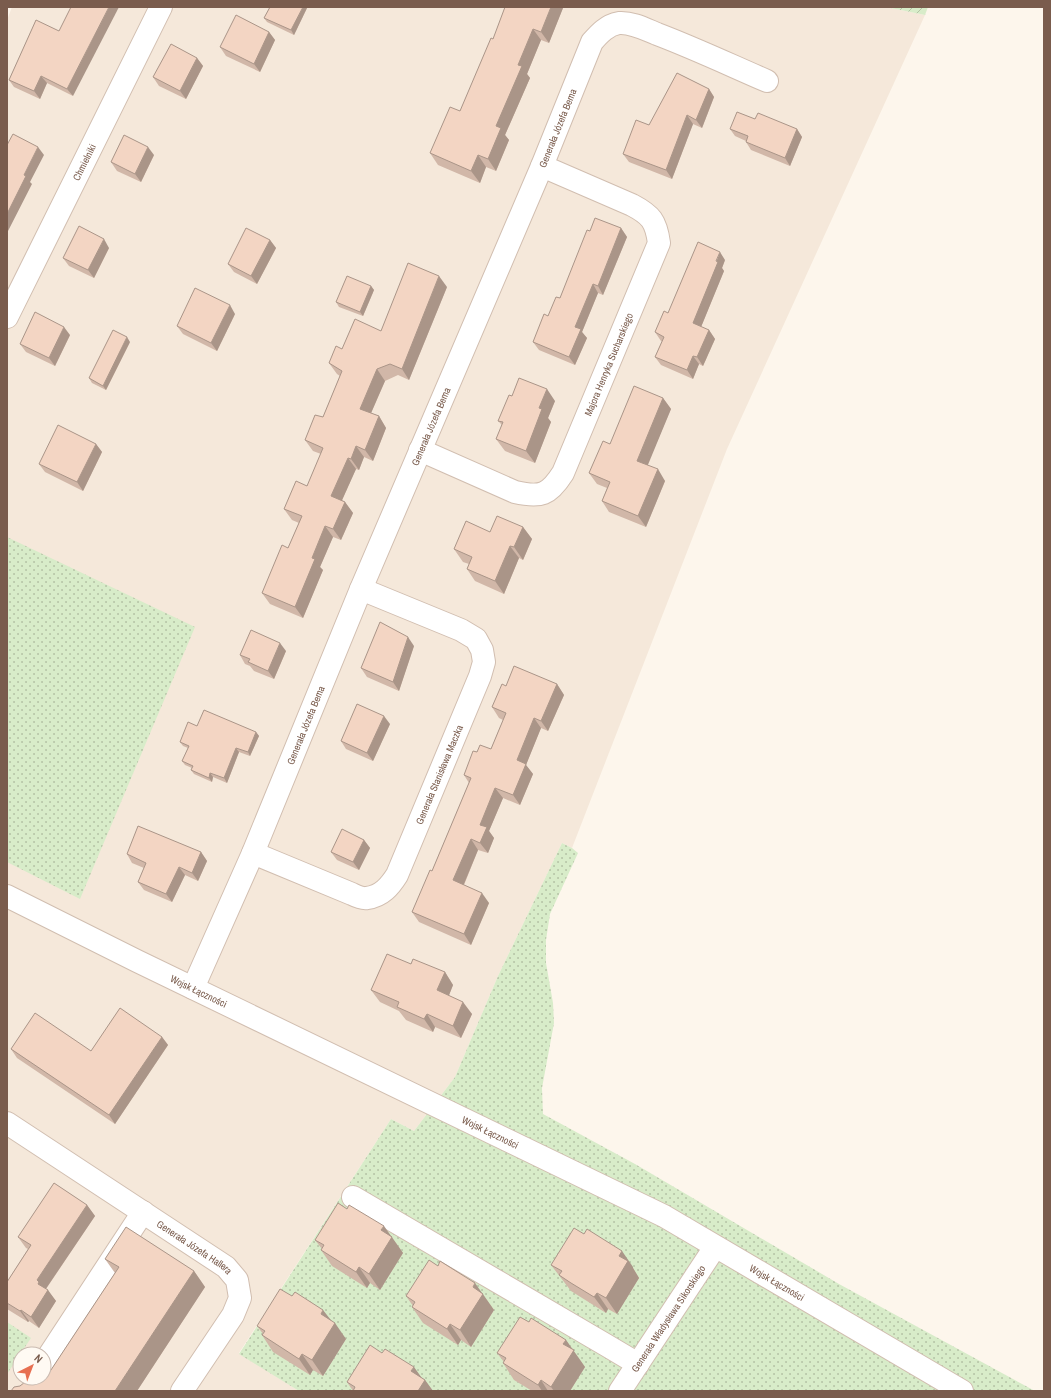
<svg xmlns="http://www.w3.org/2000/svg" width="1051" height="1398" viewBox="0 0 1051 1398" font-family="'Archivo Narrow',sans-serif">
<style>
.residential{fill:#f5e8da;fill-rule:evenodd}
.grass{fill:url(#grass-dots)}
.garden{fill:url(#garden-furrows)}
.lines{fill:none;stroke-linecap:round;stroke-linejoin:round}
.minor-casing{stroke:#d1beb0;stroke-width:24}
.minor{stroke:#fff;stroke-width:22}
.wall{fill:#d1b7a8}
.shaded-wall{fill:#aa9588}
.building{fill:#f3d5c3;stroke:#aa9588}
.labels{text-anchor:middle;stroke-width:3;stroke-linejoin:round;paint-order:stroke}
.street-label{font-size:10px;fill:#7a5c4d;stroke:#fffaf3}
</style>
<defs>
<pattern id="grass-dots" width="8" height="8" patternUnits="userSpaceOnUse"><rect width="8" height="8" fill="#d8ecc9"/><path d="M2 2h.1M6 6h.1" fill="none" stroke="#b4c2a5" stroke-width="1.8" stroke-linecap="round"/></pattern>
<pattern id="garden-furrows" width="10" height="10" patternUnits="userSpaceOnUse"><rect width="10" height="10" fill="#d8ecc9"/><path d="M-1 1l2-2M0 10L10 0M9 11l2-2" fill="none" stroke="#b4c2a5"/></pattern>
</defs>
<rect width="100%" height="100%" fill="#fdf6ec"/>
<!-- residential -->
<path class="residential" d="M12,7H886L925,15L727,449L572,848L562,843L498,976L455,1077L414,1131L391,1119L239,1353L299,1391H7V20ZM20,1354H44V1378H20Z"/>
<!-- grass -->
<g class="grass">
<path d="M7,537L195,627L80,899L7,862Z"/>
<path d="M562,843L572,848L578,853L550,914L546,940V963L553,1003L554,1023L542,1088L543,1114L635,1164L839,1284L1035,1391H299L239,1354L391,1119L414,1131L455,1077L498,976Z"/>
<path d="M7,1322L31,1338L7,1374Z"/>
</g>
<!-- garden -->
<path class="garden" d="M886,7H928L925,15Z"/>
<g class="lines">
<!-- minor casing -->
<g class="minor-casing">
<g id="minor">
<path id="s1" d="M7,317L161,7"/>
<path id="s2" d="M420,450L515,492C541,498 549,495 563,473L659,243C656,221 651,215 632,205L542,166"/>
<path id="s3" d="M253,853L352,894C356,896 363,899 367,898C382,896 390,886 397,875L480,676L484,662L482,650L476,639L461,630L361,589"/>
<path id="s4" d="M7,896L137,961L664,1216L962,1391"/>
<path id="s5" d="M193,988L253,853L361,589L542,166L592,42C599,34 607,25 619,23C632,22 645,29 657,34C694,48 730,65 767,81"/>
<path id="s6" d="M7,1123L226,1267L237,1280L240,1298L233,1315L182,1391"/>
<path d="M353,1197L606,1345L638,1364"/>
<path d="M44,1363L143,1212"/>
<path id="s7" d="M620,1391L715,1247"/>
</g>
</g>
<!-- minor -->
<use href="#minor" class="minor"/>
</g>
<!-- wall -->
<g class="wall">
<path d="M270,7H306L307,8L294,35L267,22L264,18Z"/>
<path d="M563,8L549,43L541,40L527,74L530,78L505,135L509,140L496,171L486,167L480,183L438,165L430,153L460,111L493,39Z"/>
<path d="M36,20L73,96L47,83L40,99L14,87L9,80Z"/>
<path d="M269,32L275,40L260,72L226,56L220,47Z"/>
<path d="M197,58L203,66L186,99L159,86L153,77Z"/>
<path d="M709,89L714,97L702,128L693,124L672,179L629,162L623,154L649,125Z"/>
<path d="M755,119L797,129L802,137L790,166L751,150L746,142V141L735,136L730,129Z"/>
<path d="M154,155L141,182L117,171L111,162Z"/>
<path d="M621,228L627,237L603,295L598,293L582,332L587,338L575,365L539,350L533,342L548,316L560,298L590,231Z"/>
<path d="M270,240L276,248L257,284L234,272L228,264Z"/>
<path d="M109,248L94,278L69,266L63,258Z"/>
<path d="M725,260L722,268L724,271L701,327L709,330L715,339L703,366L699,364L693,379L661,365L655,357L662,341H661L655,332L668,313Z"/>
<path d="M371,286L374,290L363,316L339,307L336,302Z"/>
<path d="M447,287L409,380L398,375L385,381L371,413L379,416L386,428L373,461L364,457L359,470L356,469L342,500L345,502L353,513L341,540L333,537L320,567L323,570L303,618L270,604L262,593L288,548L299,523L292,520L284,509L307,486L321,454L313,451L305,440L323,417L340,376L337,374L329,363L342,349L381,331Z"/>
<path d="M235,314L217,351L183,334L177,326Z"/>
<path d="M70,335L55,366L26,352L20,344Z"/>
<path d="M130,342L106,390L92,383L89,378Z"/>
<path d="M512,396L555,401L548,418L551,422L535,463L505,451L496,439L502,425L498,421Z"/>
<path d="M663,398L671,409L647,465L665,481L646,527L609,512L602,501L607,488L597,484L589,473L610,444Z"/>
<path d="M96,444L102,452L83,491L45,472L39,464Z"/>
<path d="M523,527L532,539L523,560L519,558L504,594L475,581L467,569L469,564L463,562L454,549L490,532Z"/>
<path d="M414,646L399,691L367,677L361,668Z"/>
<path d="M286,651L274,679L254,671L250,666L245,664L240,655Z"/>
<path d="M557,684L564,695L548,731L541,728L526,765L533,774L520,805L503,798L489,831L494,838L488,853L478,850L464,885L489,903L471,945L419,922L412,912L432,871L469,783L464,775L477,752L491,749L503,720L499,718L492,707L506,686Z"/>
<path d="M390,724L373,761L346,749L341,741Z"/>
<path d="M197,726L256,732L259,736L250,756L239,752L227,783L213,777L212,782L194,774L191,770L192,768L185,765L182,761L188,748L183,746L180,742Z"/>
<path d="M364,840L370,848L359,870L337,860L331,852Z"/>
<path d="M201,852L207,861L198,881L185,875L172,902L144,890L138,882L144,868L132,863L127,854Z"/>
<path d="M411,964L445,972L453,985L449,995L472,1014L461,1038L435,1027L433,1032L406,1020L399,1011L380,1002L371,990Z"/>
<path d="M162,1037L168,1045L115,1124L17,1058L11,1049L91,1051Z"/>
<path d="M87,1205L95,1216L46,1289L56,1301L39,1328L29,1321L28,1322L7,1309V1282L28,1249L26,1248L18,1237Z"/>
<path d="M391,1236L403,1253L380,1290L370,1283L367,1288L332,1266L321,1250L322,1249L315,1240Z"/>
<path d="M105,1259L194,1271L205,1287L137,1391L20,1386L45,1379L115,1273Z"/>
<path d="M551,1265L633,1267V1268L639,1278L617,1314L608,1309L606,1313L571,1291Z"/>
<path d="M482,1293L494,1310L471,1347L461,1340L458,1345L423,1323L412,1307L413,1306L406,1296Z"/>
<path d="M330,1320L346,1339L323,1376L313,1370L310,1375L273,1352L262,1335L263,1334L257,1326Z"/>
<path d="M529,1322L566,1340L585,1367L570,1391H532L514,1380L503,1363L504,1362L497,1353Z"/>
<path d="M422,1378L425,1380L433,1391H353L347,1382Z"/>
</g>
<!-- shaded-wall -->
<g class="shaded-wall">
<path d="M109,7H119L73,96L67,89Z"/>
<path d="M303,7H306L307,8L294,35L291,30Z"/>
<path d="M551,7H562L563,8L549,43L541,32Z"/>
<path d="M533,29L541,40L527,74L530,78L505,135L509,140L496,171L488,159L496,126L518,65Z"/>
<path d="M269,32L275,40L260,72L254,64Z"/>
<path d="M197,58L203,66L186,99L180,91Z"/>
<path d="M41,76L47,83L40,99L34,91Z"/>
<path d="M709,89L714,97L702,128L696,120Z"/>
<path d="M687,115L693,124L672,179L666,170Z"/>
<path d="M797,129L802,137L790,166L785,158Z"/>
<path d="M38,147L44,155L30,182L32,184L7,233V214L24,175Z"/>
<path d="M148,147L154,155L141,182L135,174Z"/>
<path d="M478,155L486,167L480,183L471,171Z"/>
<path d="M621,228L627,237L603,295L598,286Z"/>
<path d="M104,239L109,248L94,278L88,270Z"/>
<path d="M270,240L276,248L257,284L251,276Z"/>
<path d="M720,252L725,260L722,268L724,271L699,332L693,323Z"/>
<path d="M439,276L447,287L409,380L402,369Z"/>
<path d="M593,284L598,293L582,332L587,338L575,365L569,357L575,327Z"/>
<path d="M371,286L374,290L363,316L360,312Z"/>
<path d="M230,305L235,314L217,351L211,343Z"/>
<path d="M64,327L70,335L55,366L49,358Z"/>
<path d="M709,330L715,339L703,366L697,357Z"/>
<path d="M127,337L130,342L106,390L103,386Z"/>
<path d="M693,356L699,364L693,379L687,370Z"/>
<path d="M377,369L385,381L368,420L360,409Z"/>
<path d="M547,389L555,401L548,418L551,422L535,463L526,451L539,408Z"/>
<path d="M663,398L671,409L645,472L637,461Z"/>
<path d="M379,416L386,428L373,461L365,450Z"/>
<path d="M96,444L102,452L83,491L77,482Z"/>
<path d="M356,446L364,457L359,470L351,459Z"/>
<path d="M348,458L356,469L339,507L331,496Z"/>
<path d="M658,469L665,481L646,527L638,516Z"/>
<path d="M345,502L353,513L341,540L333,529Z"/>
<path d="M325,526L333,537L320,567L323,570L303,618L295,607L312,558Z"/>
<path d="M523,527L532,539L523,560L514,547Z"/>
<path d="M510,546L519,558L504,594L495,581Z"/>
<path d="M408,637L414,646L399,691L393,682Z"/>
<path d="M280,643L286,651L274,679L268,671Z"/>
<path d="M557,684L564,695L548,731L541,721Z"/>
<path d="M384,716L390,724L373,761L367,753Z"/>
<path d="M534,718L541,728L526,765L533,774L520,805L513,795L517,760Z"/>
<path d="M256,732L259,736L250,756L248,752Z"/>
<path d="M236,748L239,752L227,783L224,778Z"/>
<path d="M210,773L213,777L212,782L209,778Z"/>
<path d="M495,788L503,798L489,831L494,838L488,853L480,843V825Z"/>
<path d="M471,839L478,850L461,891L453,880Z"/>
<path d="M364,840L370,848L359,870L353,862Z"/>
<path d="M201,852L207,861L198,881L192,873Z"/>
<path d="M179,867L185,875L172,902L166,894Z"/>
<path d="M482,893L489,903L471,945L464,934Z"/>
<path d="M445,972L453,985L446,1003L437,990Z"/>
<path d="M463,1002L472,1014L461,1038L453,1026Z"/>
<path d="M427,1014L435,1027L433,1032L424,1019Z"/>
<path d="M162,1037L168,1045L115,1124L109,1115Z"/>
<path d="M87,1205L95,1216L45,1290H48L56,1301L39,1328L31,1317L38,1284L37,1280Z"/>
<path d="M384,1226L403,1253L380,1290L369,1274L381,1230Z"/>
<path d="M622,1251L633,1267V1268L639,1278L617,1314L606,1298L619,1256Z"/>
<path d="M359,1267L370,1283L367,1288L356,1272Z"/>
<path d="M194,1271L205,1287L137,1391H115Z"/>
<path d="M475,1283L494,1310L471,1347L460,1330L473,1287Z"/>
<path d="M597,1293L608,1309L606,1313L594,1297Z"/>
<path d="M21,1310L29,1321L28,1322L20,1311Z"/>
<path d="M323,1310L334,1324L335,1323L346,1339L323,1376L312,1360L321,1314Z"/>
<path d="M450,1324L461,1340L458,1345L447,1329Z"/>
<path d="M566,1340L585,1367L570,1391H554L551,1387L563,1344Z"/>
<path d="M302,1354L313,1370L310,1375L299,1359Z"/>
<path d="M414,1367L424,1381L425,1380L433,1391H418L411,1371Z"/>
<path d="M541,1380L548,1391H542L538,1385Z"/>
</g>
<!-- building -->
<g class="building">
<path d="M71,7H109L67,89L41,76L34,91L9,80L36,20L59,31Z"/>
<path d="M270,7H303L291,30L264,18Z"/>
<path d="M505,7H551L541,32L533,29L518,65L522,66L496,126L501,128L488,159L478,155L471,171L430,153L450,107L460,111L491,38L493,39Z"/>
<path d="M236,15L269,32L254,64L220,47Z"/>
<path d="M171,44L197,58L180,91L153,77Z"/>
<path d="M677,73L709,89L696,120L687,115L666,170L623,154L636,120L649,125Z"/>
<path d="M737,112L755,119L758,113L797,129L785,158L746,142L748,136L730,129Z"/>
<path d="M13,134L38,147L24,175L26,176L7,214V145Z"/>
<path d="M124,135L148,147L135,174L111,162Z"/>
<path d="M595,218L621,228L598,286L593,284L575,327L581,329L569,357L533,342L544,314L548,316L556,297L560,298L587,230L590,231Z"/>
<path d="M79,226L104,239L88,270L63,258Z"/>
<path d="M246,228L270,240L251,276L228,264Z"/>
<path d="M698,242L720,252L716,261L718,262L693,323L709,330L697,357L693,356L687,370L655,357L664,337L655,332L664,311L668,313Z"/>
<path d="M408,263L439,276L402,369L390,364L377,369L360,409L379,416L365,450L356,446L351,459L348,458L331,496L345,502L333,529L325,526L312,558L315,559L295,607L262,593L282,545L288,548L302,516L284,509L296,481L307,486L323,448L305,440L315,415L323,417L342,371L329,363L336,346L342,349L355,319L381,331Z"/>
<path d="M347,276L371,286L360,312L336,302Z"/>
<path d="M195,288L230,305L211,343L177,326Z"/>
<path d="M35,312L64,327L49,358L20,344Z"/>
<path d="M113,330L127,337L103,386L89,378Z"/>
<path d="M519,378L547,389L539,408L542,409L526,451L496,439L503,422L498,421L509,395L512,396Z"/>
<path d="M634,386L663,398L637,461L658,469L638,516L602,501L610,482L589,473L603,441L610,444Z"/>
<path d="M58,425L96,444L77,482L39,464Z"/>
<path d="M497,516L523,527L514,547L510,546L495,581L467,569L472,557L454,549L466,521L490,532Z"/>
<path d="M380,622L408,637L393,682L361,668Z"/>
<path d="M251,630L280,643L268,671L248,662L250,659L240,655Z"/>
<path d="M514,666L557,684L541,721L534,718L517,760L526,764L513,795L495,788L480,825L487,827L480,843L471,839L453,880L482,893L464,934L412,912L430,870L432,871L471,778L464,775L473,751L477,752L480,745L491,749L506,713L492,707L502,684L506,686Z"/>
<path d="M357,704L384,716L367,753L341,741Z"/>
<path d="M204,710L256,732L248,752L236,748L224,778L210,773L209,778L191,770L193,766L182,761L189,746L180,742L188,722L197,726Z"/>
<path d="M138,826L201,852L192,873L179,867L166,894L138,882L146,863L127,854Z"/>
<path d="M342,829L364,840L353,862L331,852Z"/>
<path d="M387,954L411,964L413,959L445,972L437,990L463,1002L453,1026L427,1014L424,1019L397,1007L399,1002L371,990Z"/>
<path d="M120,1008L162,1037L109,1115L11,1049L35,1013L91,1051Z"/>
<path d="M54,1183L87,1205L37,1280L39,1282L38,1284L48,1290L31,1317L21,1310L20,1311L7,1303V1282L31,1245L18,1237Z"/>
<path d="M338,1203L347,1209L349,1205L384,1226L381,1230L392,1237L369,1274L359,1267L356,1272L321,1250L324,1245L315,1240Z"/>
<path d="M126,1227L194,1271L115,1391H11L14,1387L20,1386L25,1382L27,1378H43L45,1379L119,1267L105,1259Z"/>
<path d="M574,1228L584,1234L587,1229L622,1251L619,1256L628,1261L606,1298L597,1293L594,1297L571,1283L559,1275L562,1271L551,1265Z"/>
<path d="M429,1260L438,1266L440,1261L475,1283L473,1287L483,1294L460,1330L450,1324L447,1329L412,1307L415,1302L406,1296Z"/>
<path d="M280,1289L292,1296L295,1292L323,1310L321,1314L335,1323L312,1360L302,1354L299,1359L262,1335L265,1331L257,1326Z"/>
<path d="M520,1317L529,1322L531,1318L566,1340L563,1344L574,1350L551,1387L541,1380L538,1385L503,1363L506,1358L497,1353Z"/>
<path d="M370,1345L382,1353L385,1349L414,1367L411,1371L425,1380L418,1391H353L355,1387L347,1382Z"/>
</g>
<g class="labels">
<!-- street labels -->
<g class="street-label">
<text dy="4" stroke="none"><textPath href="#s5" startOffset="934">Generała Józefa Bema</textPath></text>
<text dy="4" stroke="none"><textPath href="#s1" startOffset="173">Chmielniki</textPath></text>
<text dy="4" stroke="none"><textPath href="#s2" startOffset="279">Majora Henryka Sucharskiego</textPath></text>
<text dy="4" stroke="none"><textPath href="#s5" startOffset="610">Generała Józefa Bema</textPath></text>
<text dy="4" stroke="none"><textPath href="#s5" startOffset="286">Generała Józefa Bema</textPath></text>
<text dy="4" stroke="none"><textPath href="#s3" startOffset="271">Generała Stanisława Maczka</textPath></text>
<text dy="4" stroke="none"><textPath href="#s4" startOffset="214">Wojsk Łączności</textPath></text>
<text dy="4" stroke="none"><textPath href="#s4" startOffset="538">Wojsk Łączności</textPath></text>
<text dy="4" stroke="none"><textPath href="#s6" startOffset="225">Generała Józefa Hallera</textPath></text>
<text dy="4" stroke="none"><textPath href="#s4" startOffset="862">Wojsk Łączności</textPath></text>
<text dy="4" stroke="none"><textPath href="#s7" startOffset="87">Generała Władysława Sikorskiego</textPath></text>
</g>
</g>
<!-- border -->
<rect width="1051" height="1398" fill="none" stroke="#7a5c4d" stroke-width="16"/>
<!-- north arrow -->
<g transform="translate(32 1366) rotate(42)"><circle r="19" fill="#fffaf3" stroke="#cabbb1"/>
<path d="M0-3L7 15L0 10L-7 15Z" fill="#e76f51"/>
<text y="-6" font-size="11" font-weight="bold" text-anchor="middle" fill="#7a5c4d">N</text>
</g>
</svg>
